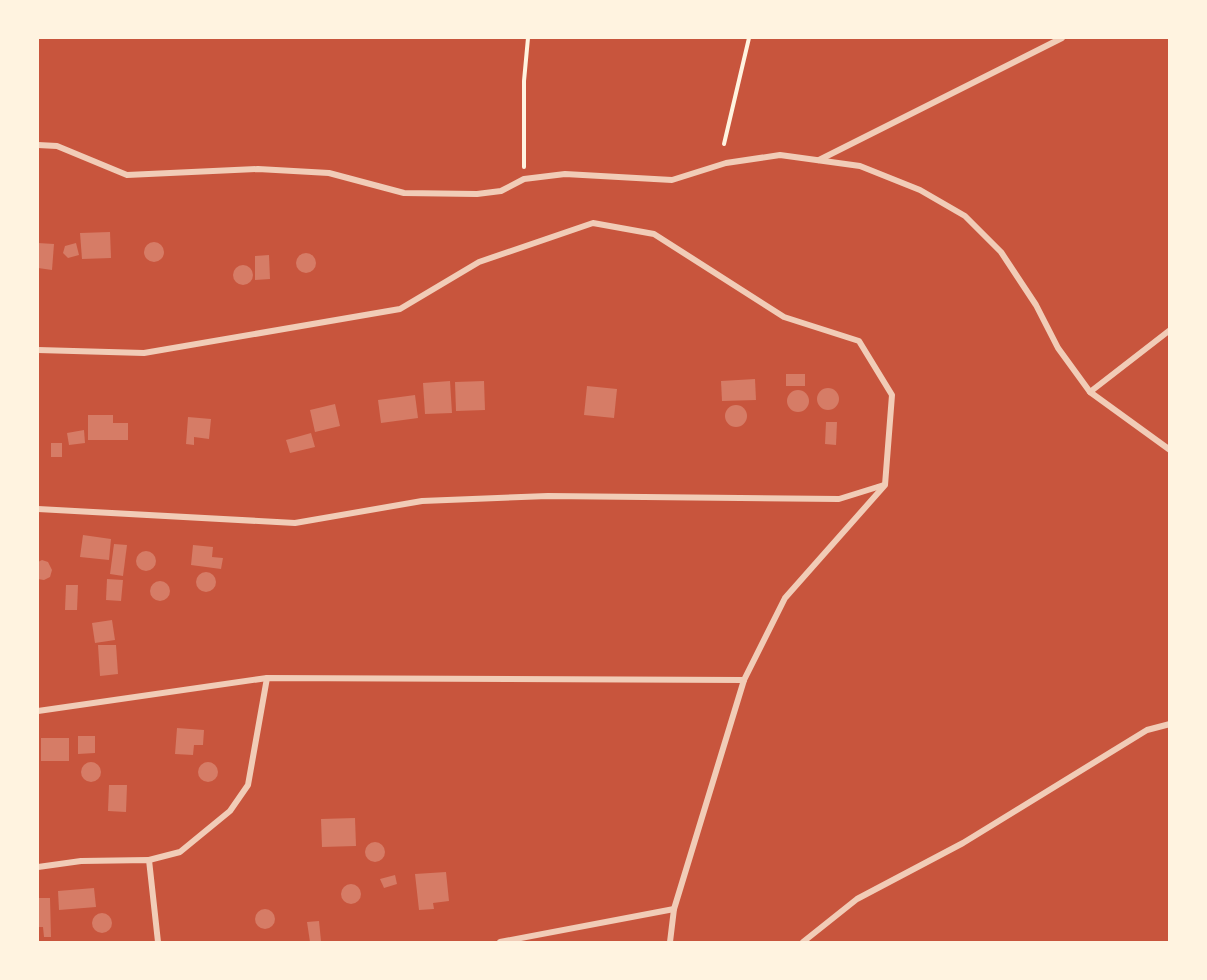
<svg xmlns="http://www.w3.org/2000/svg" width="1207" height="980" viewBox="0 0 1207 980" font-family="Overpass,sans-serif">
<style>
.building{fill:#d67c66}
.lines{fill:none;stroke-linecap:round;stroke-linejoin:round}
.path{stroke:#fff3e0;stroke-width:4}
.minor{stroke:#f1ccb7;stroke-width:6}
</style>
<rect width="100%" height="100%" fill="#c8553d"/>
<!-- building -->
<g class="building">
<path d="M110,232L111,258L82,259L80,233Z"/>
<circle cx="154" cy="252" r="10"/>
<path d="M38,243L54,244L52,270L38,268Z"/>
<path d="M76,243L79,255L68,258L63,253L65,246Z"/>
<circle cx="306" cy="263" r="10"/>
<path d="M269,255L270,279L255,280V256Z"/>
<circle cx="243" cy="275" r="10"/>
<rect x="786" y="374" width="19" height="12"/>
<path d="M755,379L756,400L722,401L721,381Z"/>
<path d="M450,381L452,413L425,414L423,383Z"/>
<path d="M484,381L485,410L456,411L455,382Z"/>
<path d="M587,386L617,389L614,418L584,415Z"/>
<circle cx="828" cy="399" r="11"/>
<circle cx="798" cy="401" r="11"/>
<path d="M415,395L418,418L381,423L378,400Z"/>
<path d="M335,404L340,426L315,432L310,410Z"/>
<circle cx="736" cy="416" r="11"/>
<path d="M88,415H113V423H128V440H88Z"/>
<path d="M188,417L211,419L209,439L194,437V445L186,444Z"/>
<path d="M826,422H837L836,445L825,444Z"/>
<path d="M84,430L85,443L69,445L67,433Z"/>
<path d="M311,433L315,447L290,453L286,440Z"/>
<rect x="51" y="443" width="11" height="14"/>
<path d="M83,535L111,539L109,560L80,557Z"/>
<path d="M114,544L127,545L123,576L110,574Z"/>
<path d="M193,545L213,547L212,557L223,558L221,569L191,565Z"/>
<circle cx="146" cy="561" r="10"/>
<path d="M42,560L48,562L52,570L50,577L44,580L38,579V562Z"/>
<circle cx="206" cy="582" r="10"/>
<path d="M107,579L123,580L121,601L106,600Z"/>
<circle cx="160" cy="591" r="10"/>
<path d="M66,585H78L77,610H65Z"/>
<path d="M112,620L115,640L95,643L92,623Z"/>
<path d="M98,645H116L118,674L100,676Z"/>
<path d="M177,728L204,730L203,745H194L193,755L175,754Z"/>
<path d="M78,736H95V753L78,754Z"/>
<rect x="41" y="738" width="28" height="23"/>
<circle cx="91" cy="772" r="10"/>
<circle cx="208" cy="772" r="10"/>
<path d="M109,785H127L126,812L108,811Z"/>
<path d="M355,818L356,846L322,847L321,819Z"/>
<circle cx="375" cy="852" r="10"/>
<path d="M446,872L449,901L433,903L434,909L419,910L415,874Z"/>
<path d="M395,875L397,884L384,888L380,879Z"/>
<circle cx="351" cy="894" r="10"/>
<path d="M94,888L96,907L59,910L58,891Z"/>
<path d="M38,898H50L51,937H44L43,927H38Z"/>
<circle cx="265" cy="919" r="10"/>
<circle cx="102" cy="923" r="10"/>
<path d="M319,921L321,941L310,942L307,922Z"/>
</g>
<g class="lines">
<!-- path -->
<g class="path">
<path d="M724,144L749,38"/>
<path d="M524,167V81L528,38"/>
</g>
<!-- minor -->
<g class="minor">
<path d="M38,145L57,146L127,175L258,169L329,173L404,193L477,194L501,191L524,179L565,174L672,180L726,163L780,155L860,166L920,190L965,216L1001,252L1036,305L1058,348L1090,392L1170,450"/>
<path d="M819,160L1062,38"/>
<path d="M38,350L144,353L400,309L479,262L593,223L654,234L784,317L859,341L892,395L885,485L785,598L744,680L674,909L670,942"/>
<path d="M1090,392L1170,330"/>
<path d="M38,509L295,523L422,501L548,496L839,499L884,485"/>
<path d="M38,711L267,678L744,680"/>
<path d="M149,860L180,852L230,811L248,785L267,678"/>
<path d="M38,867L81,861L149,860L158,942"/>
<path d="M500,942L674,909"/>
<path d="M803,942L857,899L963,843L1147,730L1170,724"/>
</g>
</g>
<!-- border -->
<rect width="1207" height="980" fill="none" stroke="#fff3e0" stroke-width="78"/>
</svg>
